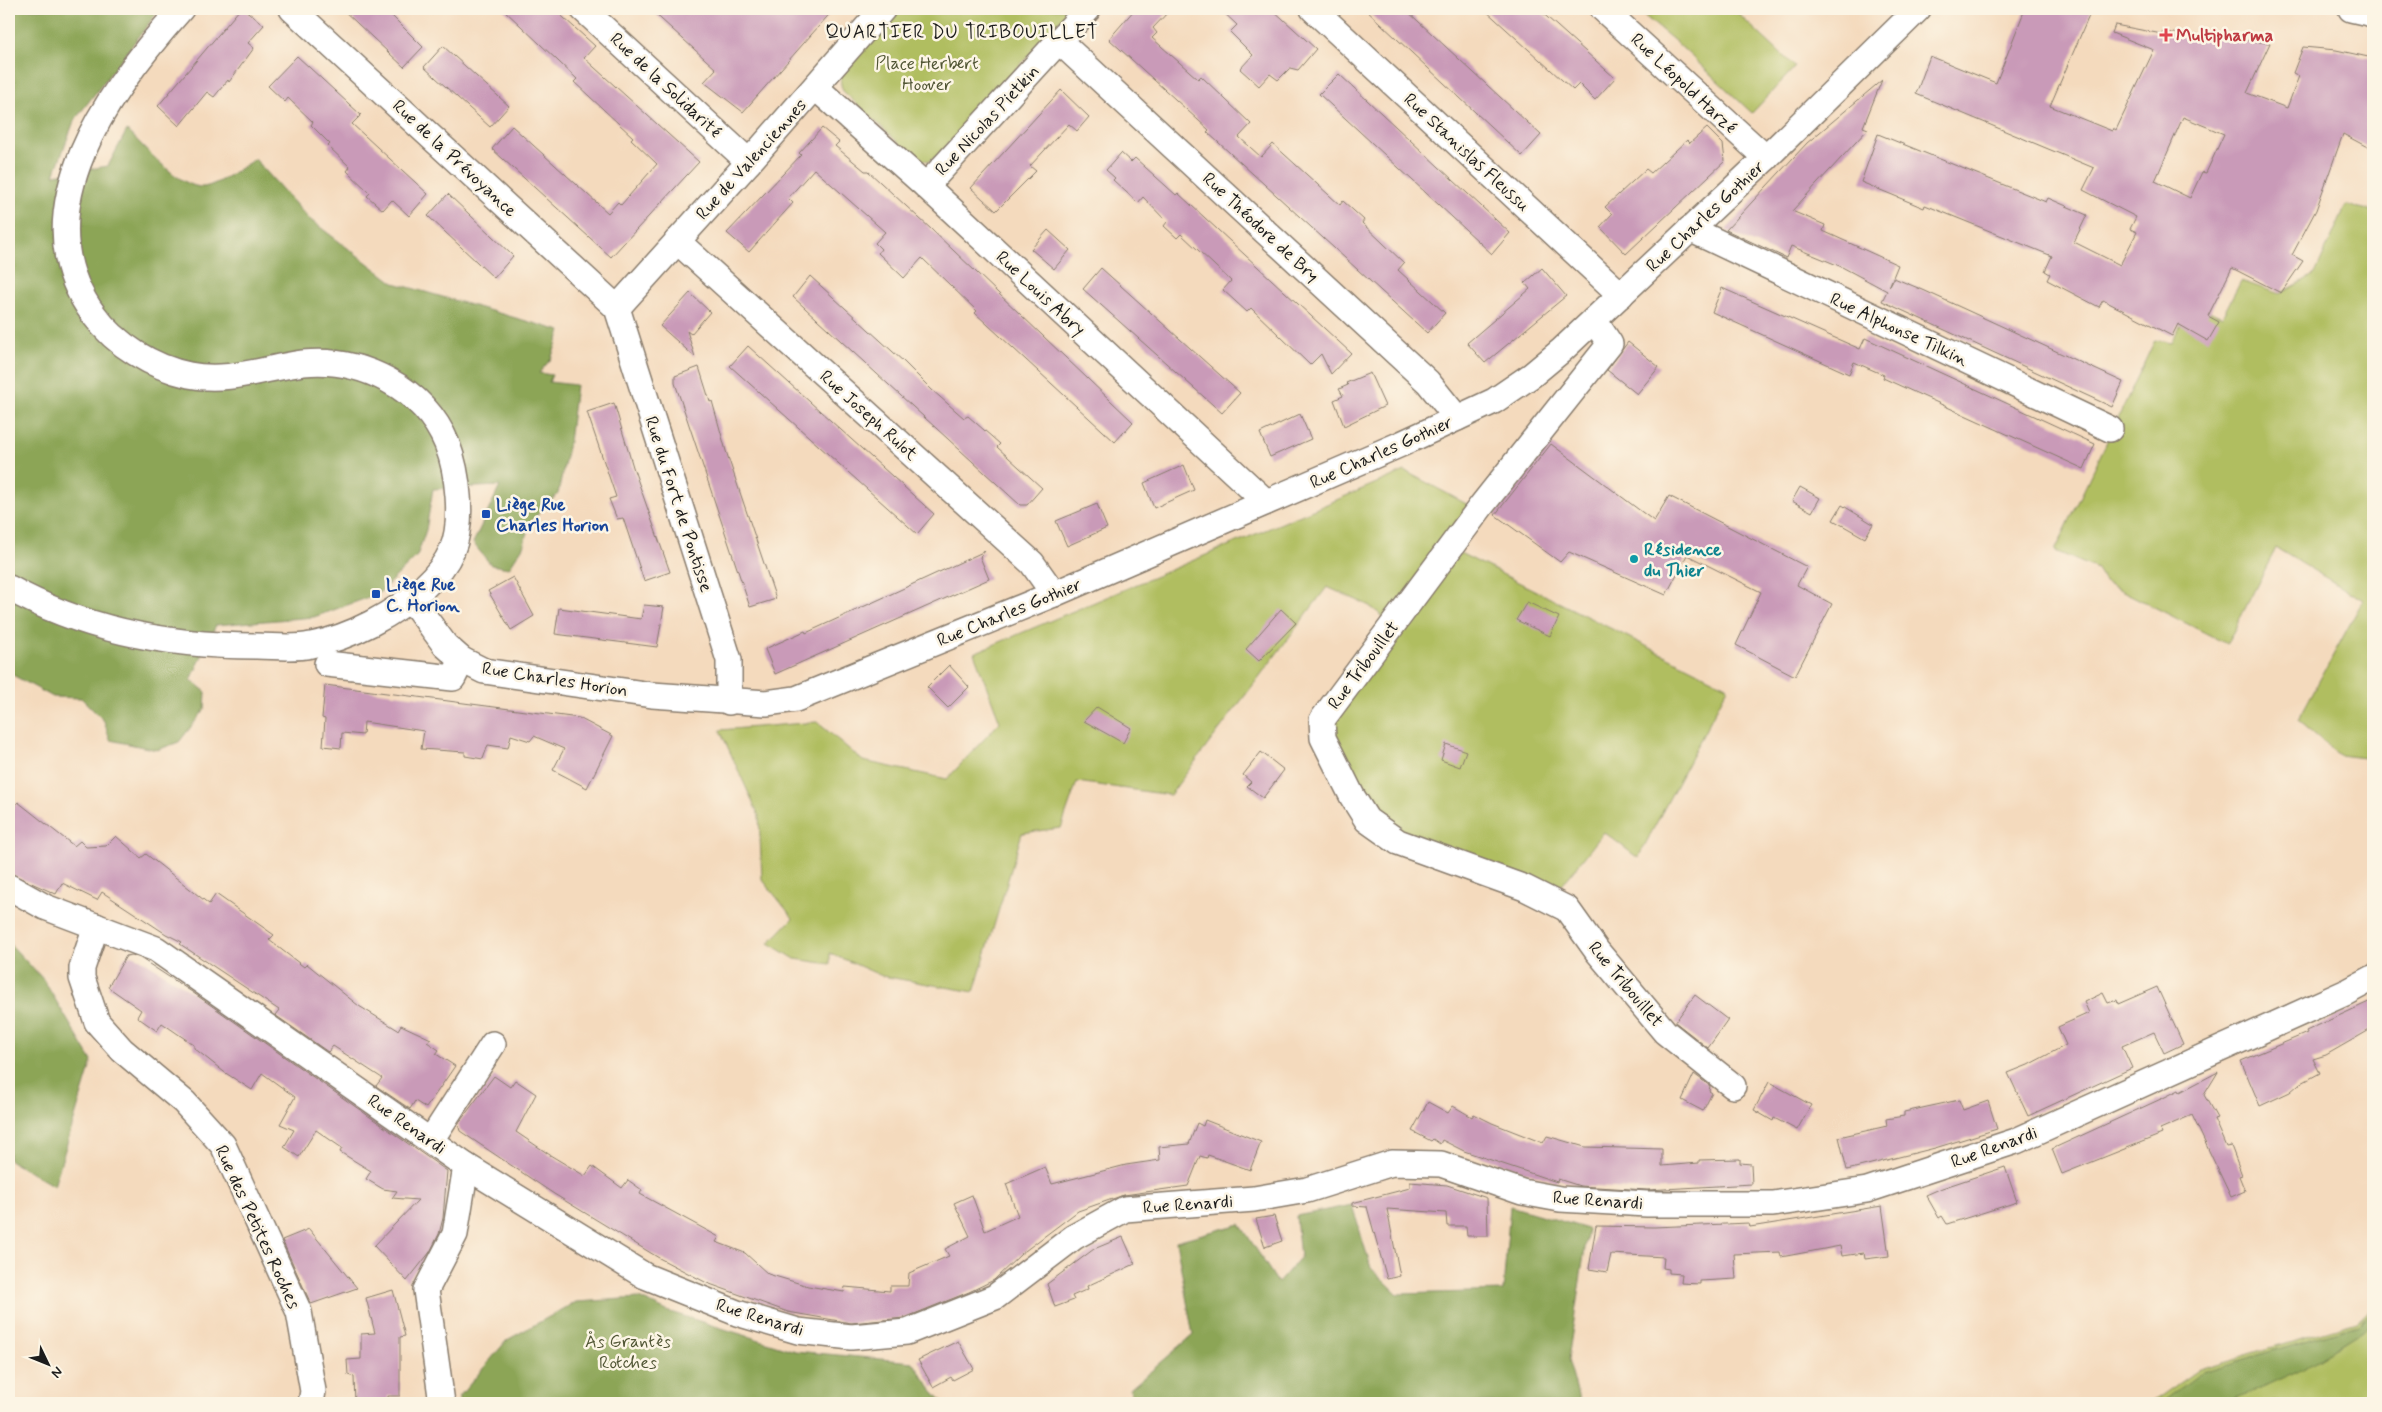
<svg xmlns="http://www.w3.org/2000/svg" width="2382" height="1412" viewBox="0 0 2382 1412" font-family="Mynerve,sans-serif">
<style>
.green{fill:#b0be60;stroke:#666d3e}
.forest{fill:#8ca556;stroke:#546039}
.building{fill:#c99ab8;fill-rule:evenodd}
.lines{fill:none;stroke-linecap:round;stroke-linejoin:round}
.minor-casing{stroke:#887b6c;stroke-width:28}
.minor{stroke:#fff;stroke-width:25}
.health-dot{fill:#e0444e;stroke:#fcf5e5;stroke-width:2}
.transit-dot{fill:#1a4fb4;stroke:#fcf5e5;stroke-width:2}
.culture-dot{fill:#0f9aa8;stroke:#fcf5e5;stroke-width:2}
.labels{text-anchor:middle;stroke-width:5;stroke-linejoin:round;paint-order:stroke}
.health-label{font-size:18px;font-weight:bold;fill:#be3a42;stroke:#fcf5e5;text-anchor:start}
.park-label{font-size:18px;fill:#505534;stroke:#fcf5e5}
.street-label{font-size:18px;fill:#1c1c1c;stroke:#fcf5e5}
.transit-label{font-size:18px;font-weight:bold;fill:#164399;stroke:#fcf5e5;text-anchor:start}
.culture-label{font-size:18px;font-weight:bold;fill:#0d838f;stroke:#fcf5e5;text-anchor:start}
.neighbourhood-label{font-size:19px;letter-spacing:1px;fill:#1c1c1c;stroke:#fcf5e5}
</style>
<rect width="100%" height="100%" fill="#fcf5e5"/>
<filter id="ink" filterUnits="userSpaceOnUse"><feTurbulence type="fractalNoise" baseFrequency=".02" numOctaves="2"/><feDisplacementMap in="SourceGraphic" scale="10" xChannelSelector="R" yChannelSelector="G"/><feConvolveMatrix kernelMatrix="1 2 1 2 8 2 1 2 1" color-interpolation-filters="sRGB"/></filter>
<filter id="wash" filterUnits="userSpaceOnUse"><feTurbulence type="fractalNoise" baseFrequency=".0096" numOctaves="4" result="noise"/><feDisplacementMap in="SourceGraphic" scale="20" xChannelSelector="R" yChannelSelector="G"/><feGaussianBlur stdDeviation="1.12" result="paint"/><feColorMatrix in="noise" values="0 0 0 0 0 0 0 0 0 0 0 0 0 0 0 0 0 1.4 0 .05"/><feComposite in="paint" operator="in"/></filter>
<g filter="url(#wash)">
<rect width="100%" height="100%" fill="#f4dabd"/>
<!-- green -->
<g class="green">
<path d="M899,9H1071L937,156L929,161L916,159L843,91C839,82 840,75 846,67Z"/>
<path d="M1636,9H1733L1795,67L1752,113L1676,42Z"/>
<path d="M2346,205L2373,211V759L2339,755L2298,720L2363,600L2276,548L2227,644L2105,582L2097,569L2055,551L2155,340L2171,343L2192,303L2222,317L2241,281L2280,294L2315,274Z"/>
<path d="M1405,471L1474,508L1389,621L1368,605L1327,587L1170,795L1077,782L1061,828L1022,833L974,992L882,976L830,953V964L795,959L769,943L793,918L762,879L759,816L720,730L817,722L863,761L947,779L1000,722L974,653Z"/>
<path d="M1460,553L1728,687L1638,858L1604,832L1556,893L1407,840L1366,813L1327,719Z"/>
<path d="M2373,1307V1403H2151L2199,1369L2357,1322Z"/>
</g>
<!-- forest -->
<g class="forest">
<path d="M9,9H160L74,121L54,175L108,166L127,130C144,146 180,189 204,187C218,185 243,166 255,159L308,218L394,283L561,331L551,359L539,373L552,375L549,382L576,385L569,442L558,494L529,523L524,545L509,568L491,565L473,543L500,486L433,489L426,530L417,556L378,594L314,617L216,625L191,680L206,692L205,709L179,742L157,750L110,740L104,721L81,698L53,697L9,673Z"/>
<path d="M9,943L43,979L92,1061L54,1186L9,1160Z"/>
<path d="M1352,1205L1371,1268L1398,1294L1503,1291L1510,1206L1588,1229L1568,1359L1580,1403H1134L1130,1389L1193,1335L1176,1241L1240,1224L1278,1283L1300,1258L1296,1216Z"/>
<path d="M639,1298L667,1311L795,1351L913,1362L932,1390L944,1403H459V1397L507,1340L576,1302Z"/>
<path d="M2373,1310V1321L2363,1331L2304,1368L2227,1403H2161L2202,1372L2358,1325Z"/>
</g>
<g id="blocks">
<!-- building -->
<g class="building">
<path d="M240,9H244L264,25L248,43L254,48L229,82L228,80L214,97L207,92L179,126L158,106Z"/>
<path d="M342,9H385L423,47L404,67Z"/>
<path d="M503,9H554L595,46L584,58L699,162L611,257L492,149L512,126L608,213L618,202L621,205L657,164L631,139L633,137L574,82L577,79Z"/>
<path d="M650,9H834L743,112L704,82L716,69Z"/>
<path d="M1135,9H1171L1153,28L1157,33L1152,38L1198,79L1201,76L1251,124L1239,137L1261,157L1273,144L1340,205L1343,201L1364,220L1362,223L1404,263L1398,270L1445,313L1427,333L1207,132L1209,130L1109,39Z"/>
<path d="M1220,9H1272L1316,49L1298,70L1290,68L1278,80L1270,74L1259,86L1240,69L1253,55L1230,32L1237,25Z"/>
<path d="M1365,9H1405L1541,135L1522,156Z"/>
<path d="M1484,9H1538L1615,78L1595,100L1579,84L1573,90Z"/>
<path d="M2025,9H2092L2050,106L2112,131L2113,128L2116,130L2154,50L2112,33L2115,25L2162,34L2163,32L2185,34L2270,43L2247,93L2287,108L2299,76L2293,73L2303,47L2336,50L2373,58V150L2343,134L2316,210L2292,255L2303,261L2281,293L2232,268L2208,316L2219,322L2208,341L2178,324L2172,336L2103,300L2099,307L2047,280L2050,274L2045,271L2052,256L1925,205L1924,208L1861,182L1878,134L2046,202L2048,198L2087,215L2074,242L2120,265L2137,232L2130,229L2136,217L2083,190L2094,168L1916,94L1930,56L1996,83ZM2183,117L2224,134L2206,173L2202,172L2190,198L2155,181Z"/>
<path d="M443,46L509,106L490,127L424,67Z"/>
<path d="M297,56L361,115L352,124L428,194L409,216L392,200L383,210L367,196L370,193L347,171L350,167L328,146L330,144L311,125L313,122L288,98L285,102L268,86Z"/>
<path d="M1339,74L1510,233L1492,254L1319,94Z"/>
<path d="M1882,80L1863,127L1868,129L1792,211L1825,225L1823,231L1898,265L1889,287L1894,278L1923,290L2123,382L2112,407L1882,301L1887,291L1842,267L1791,246L1786,258L1726,230L1807,143Z"/>
<path d="M1061,90L1089,117L1077,131L1069,124L1030,166L1036,171L996,211L971,188Z"/>
<path d="M822,128L839,142L835,146L865,171H868L931,229L1133,422L1115,442L975,313L977,311L922,258L904,278L878,253L881,249L875,243L885,232L814,169L788,198L793,203L749,252L727,233L801,155L799,153Z"/>
<path d="M1707,128L1723,144L1725,161L1626,254L1600,227L1612,214L1605,207L1646,169L1651,173L1687,140L1690,143Z"/>
<path d="M1121,153L1131,162L1135,158L1176,195L1178,193L1351,353L1331,374L1321,354L1310,365L1251,308L1247,312L1223,290L1231,281L1181,234L1177,238L1164,226L1167,222L1143,197L1138,203L1113,180L1115,178L1106,170Z"/>
<path d="M448,194L513,256L494,278L428,216Z"/>
<path d="M1048,230L1070,250L1054,269L1031,249Z"/>
<path d="M1101,268L1240,393L1222,413L1083,289Z"/>
<path d="M1542,268L1566,296L1485,363L1467,343L1530,289L1525,283Z"/>
<path d="M810,276L904,362L932,390L964,418L968,416L1000,444L997,447L1042,488L1027,505H1020L793,297Z"/>
<path d="M1722,288L1860,349L1865,338L2095,444L2084,469L1883,378L1884,375L1854,362L1849,374L1712,312Z"/>
<path d="M690,293L710,312L691,334L687,331L695,357L660,326Z"/>
<path d="M1628,342L1659,367L1637,394L1607,370Z"/>
<path d="M748,346L934,514L917,534L730,366Z"/>
<path d="M699,367L710,402L712,401L726,451L776,599L750,607L675,383V376Z"/>
<path d="M1370,373L1385,406L1344,426L1334,400L1343,396L1339,389L1348,385L1346,383Z"/>
<path d="M614,403L633,467L670,572L644,581L623,518L617,519L609,499L616,497L587,412Z"/>
<path d="M1300,414L1311,439L1270,457L1260,433Z"/>
<path d="M1551,444L1654,521L1669,496L1807,567L1797,585L1832,604L1795,676L1736,645L1761,592L1687,555L1666,595L1569,552L1560,562L1495,515Z"/>
<path d="M1184,465L1194,490L1154,508L1144,483Z"/>
<path d="M1800,487L1820,498L1812,512L1792,501Z"/>
<path d="M1097,504L1107,528L1067,546L1056,521Z"/>
<path d="M1842,505L1873,524L1865,538L1833,520Z"/>
<path d="M985,551L980,557L989,579L775,674L765,649L805,631L806,633Z"/>
<path d="M513,577L534,616L511,630L488,591Z"/>
<path d="M1527,602L1559,617L1550,636L1516,620Z"/>
<path d="M644,605L664,607L657,647L555,634L559,608L641,619Z"/>
<path d="M1281,609L1296,623L1259,661L1246,649Z"/>
<path d="M949,665L969,687L948,708L927,687Z"/>
<path d="M325,685L579,718L613,736L587,788L553,770L564,749L534,736L530,741L511,735L508,748L488,745L483,759L465,756V752L421,749L424,731L364,722L363,735L342,733L341,748L323,746L325,719L322,718Z"/>
<path d="M1097,707L1131,728L1123,743L1084,721Z"/>
<path d="M1446,744L1466,751L1460,767L1441,760Z"/>
<path d="M1261,752L1284,770L1263,798L1247,786L1251,782L1243,775Z"/>
<path d="M18,802L74,846L80,841L86,847L106,846L116,836L141,858L146,854L209,904L216,894L274,935L269,940L304,967L307,964L359,1006L398,1030L401,1025L431,1039L427,1042L439,1050L436,1054L455,1066L426,1108L415,1101L410,1109L376,1086L382,1078L333,1046L328,1052L275,1015L279,1010L180,944L182,942L166,934L102,892L97,900L62,883L56,894L9,873V813Z"/>
<path d="M132,955L140,958L192,992L447,1171L443,1218L439,1234L430,1252L407,1281L374,1246L418,1200L392,1198L397,1191L383,1189L366,1179L371,1171L340,1152L342,1148L316,1130L299,1157L284,1147L294,1130L280,1124L295,1097L262,1073L252,1090L224,1072L194,1048V1045L162,1023L157,1031L137,1017L141,1010L108,987L126,956Z"/>
<path d="M2157,987L2183,1044L2164,1053L2154,1032L2122,1046L2132,1068L2028,1116L2008,1073L2028,1065L2066,1045L2058,1027L2089,1013L2084,1002L2103,993L2108,1003L2117,1000L2118,1004Z"/>
<path d="M1695,995L1728,1020L1708,1048L1675,1022Z"/>
<path d="M2373,1000V1028L2326,1055L2313,1059L2320,1073L2298,1085L2290,1092L2260,1106L2241,1061L2307,1033L2306,1031Z"/>
<path d="M2218,1072L2204,1095L2217,1118L2214,1119L2226,1147L2231,1146L2242,1175L2239,1176L2245,1191L2231,1197L2192,1115L2160,1129L2162,1134L2062,1174L2052,1149L2163,1098L2179,1090L2180,1092Z"/>
<path d="M1694,1074L1710,1086L1709,1091L1712,1093L1703,1111L1682,1100Z"/>
<path d="M494,1076L510,1087L515,1080L536,1094L516,1132L550,1155L585,1176L592,1166L622,1188L628,1180L642,1190L640,1194L719,1237L716,1242L745,1253L768,1274L808,1286L844,1292L845,1287L890,1291V1286H908L909,1273L949,1256L945,1249L970,1236L954,1203L972,1195L985,1231L1018,1216L1006,1184L1045,1167L1052,1184L1126,1165L1160,1160L1159,1147L1189,1144L1197,1123L1203,1126L1205,1120L1261,1142L1250,1170L1208,1155L1207,1158L1200,1156L1188,1186L1124,1195L1078,1211L1021,1254L994,1280L969,1292L904,1318L851,1323L788,1312L707,1283L659,1258L554,1194L460,1131L458,1124Z"/>
<path d="M1769,1082L1811,1105L1797,1130L1774,1118L1773,1121L1754,1110Z"/>
<path d="M1959,1100L1963,1110L1988,1101L1997,1129L1935,1148L1847,1170L1839,1137L1887,1126L1886,1119L1904,1116V1112Z"/>
<path d="M1428,1102L1448,1113L1453,1106L1472,1117L1474,1114L1492,1123L1543,1143L1547,1136L1585,1147L1662,1149V1166L1699,1163V1160L1740,1159V1163L1751,1164L1752,1184L1647,1190L1580,1186L1558,1179L1557,1182L1464,1151L1442,1140L1440,1144L1433,1139L1431,1141L1412,1131Z"/>
<path d="M2005,1167L2017,1202L1947,1224L1942,1216L1939,1218L1926,1195L1942,1188Z"/>
<path d="M1410,1182L1447,1185L1487,1198L1488,1236H1467L1466,1226H1447L1446,1213L1387,1209L1400,1276L1387,1279L1367,1207L1352,1206V1203L1410,1188Z"/>
<path d="M1882,1206L1889,1256L1865,1259L1864,1253L1842,1256L1840,1246L1781,1257L1780,1252L1734,1254L1736,1279L1700,1281V1284L1681,1283L1682,1274L1669,1273V1269L1663,1268L1664,1257L1611,1254L1607,1272L1589,1269L1596,1226L1654,1227L1749,1223L1750,1227Z"/>
<path d="M1274,1216L1282,1241L1265,1247L1256,1219Z"/>
<path d="M309,1229L357,1288L311,1304L282,1240Z"/>
<path d="M1123,1237L1135,1264L1087,1286L1088,1289L1072,1296L1074,1300L1055,1307L1047,1284L1094,1249Z"/>
<path d="M393,1290L405,1336L400,1337V1396H388V1403H355L354,1377L348,1375L347,1360L361,1359V1334L375,1333L366,1298Z"/>
<path d="M958,1341L974,1369L953,1380L951,1377L933,1387L918,1360Z"/>
</g>
</g>
</g>
<g filter="url(#ink)">
<use href="#blocks" fill-opacity="0" stroke="#887b6c" stroke-width="1"/>
<g class="lines">
<!-- minor casing -->
<g class="minor-casing">
<g id="minor">
<path d="M292,9L617,308L729,660V702"/>
<path d="M583,9L749,162"/>
<path d="M1313,9L1621,295"/>
<path d="M1603,9L1766,158"/>
<path d="M2351,9L2373,14"/>
<path d="M1059,41L1428,382L1457,418"/>
<path d="M815,87L926,186L1266,502"/>
<path d="M926,186L1088,9"/>
<path d="M1690,229L2110,429"/>
<path d="M677,241L1032,563L1054,594"/>
<path d="M617,308L749,162L883,9"/>
<path d="M1594,320L1610,344L1482,505L1322,720L1323,738L1352,796L1367,820L1398,842L1525,888L1567,909L1597,951L1665,1032L1733,1086"/>
<path d="M9,588C84,630 171,646 256,646C274,646 294,649 311,645C349,638 395,614 424,587C435,577 446,564 452,550C464,522 458,472 447,444C424,388 361,357 303,363C265,368 228,383 189,375C152,367 116,345 94,315C17,212 112,86 181,9"/>
<path d="M411,599L445,645L462,660L484,671L652,695L766,703L796,699L1054,594L1401,444L1494,401L1532,375L1562,350L1766,158L1918,9"/>
<path d="M327,664L453,678L462,660"/>
<path d="M9,887L45,907L156,949L466,1166L645,1276L737,1313L798,1331L851,1337L907,1332L995,1297L1074,1237L1125,1209L1254,1199L1307,1190L1392,1163L1441,1164L1522,1192L1560,1199L1647,1204H1773L1867,1190L2016,1141L2347,992L2373,978"/>
<path d="M96,926L82,968V978L97,1022L122,1050L184,1102L223,1145L299,1312L313,1391L311,1403"/>
<path d="M431,1140L493,1044"/>
<path d="M442,1403L426,1290L455,1234L466,1166"/>
</g>
</g>
<!-- minor -->
<use href="#minor" class="minor"/>
</g>
</g>
<!-- markers -->
<path class="health-dot" d="M2163.5 27.5h5v5h5v5h-5v5h-5v-5h-5v-5h5z"/>
<g class="transit-dot">
<rect x="481" y="509" width="10" height="10" rx="2.5"/>
<rect x="371" y="589" width="10" height="10" rx="2.5"/>
</g>
<circle class="culture-dot" cx="1634" cy="559" r="5"/>
<g class="labels">
<!-- health labels -->
<g class="health-label">
<text x="2176" y="41">Multipharma</text>
</g>
<!-- park labels -->
<g class="park-label">
<text x="927" y="69">Place Herbert<tspan x="927" dy="21">Hoover</tspan></text>
<text x="628" y="1347">Ås Grantès<tspan x="628" dy="21">Rotches</tspan></text>
</g>
<!-- street labels -->
<g class="street-label">
<text transform="translate(1684 83) rotate(43)" y="6">Rue Léopold Harzé</text>
<text transform="translate(666 85) rotate(43)" y="6">Rue de la Solidarité</text>
<text transform="translate(987 120) rotate(-47)" y="6">Rue Nicolas Pietkin</text>
<text transform="translate(1467 152) rotate(43)" y="6">Rue Stanislas Fleussu</text>
<text transform="translate(455 158) rotate(43)" y="6">Rue de la Prévoyance</text>
<text transform="translate(751 159) rotate(-48)" y="6">Rue de Valenciennes</text>
<text transform="translate(1705 216) rotate(-43)" y="6">Rue Charles Gothier</text>
<text transform="translate(1261 227) rotate(43)" y="6">Rue Théodore de Bry</text>
<text transform="translate(1041 293) rotate(43)" y="6">Rue Louis Abry</text>
<text transform="translate(1899 329) rotate(25)" y="6">Rue Alphonse Tilkin</text>
<text transform="translate(869 415) rotate(42)" y="6">Rue Joseph Rulot</text>
<text transform="translate(1381 452) rotate(-24)" y="6">Rue Charles Gothier</text>
<text transform="translate(679 504) rotate(72)" y="6">Rue du Fort de Pontisse</text>
<text transform="translate(1009 612) rotate(-22)" y="6">Rue Charles Gothier</text>
<text transform="translate(1363 665) rotate(-53)" y="6">Rue Tribouillet</text>
<text transform="translate(555 679) rotate(9)" y="6">Rue Charles Horion</text>
<text transform="translate(1626 984) rotate(50)" y="6">Rue Tribouillet</text>
<text transform="translate(407 1124) rotate(35)" y="6">Rue Renardi</text>
<text transform="translate(1994 1147) rotate(-20)" y="6">Rue Renardi</text>
<text transform="translate(1598 1200) rotate(4)" y="6">Rue Renardi</text>
<text transform="translate(1188 1204) rotate(-4)" y="6">Rue Renardi</text>
<text transform="translate(258 1227) rotate(65)" y="6">Rue des Petites Roches</text>
<text transform="translate(760 1317) rotate(17)" y="6">Rue Renardi</text>
</g>
<!-- transit labels -->
<g class="transit-label">
<text x="496" y="510">Liège Rue<tspan x="496" dy="21">Charles Horion</tspan></text>
<text x="386" y="590">Liège Rue<tspan x="386" dy="21">C. Horion</tspan></text>
</g>
<!-- culture labels -->
<g class="culture-label">
<text x="1644" y="555">Résidence<tspan x="1644" dy="21">du Thier</tspan></text>
</g>
<!-- neighbourhood labels -->
<g class="neighbourhood-label">
<text x="962" y="38">QUARTIER DU TRIBOUILLET</text>
</g>
</g>
<!-- margin -->
<rect width="2382" height="1412" fill="none" stroke="#fcf5e5" stroke-width="30"/>
<!-- north arrow -->
<g transform="translate(48 1364) rotate(133)" stroke="#fcf5e5" stroke-width="4" paint-order="stroke">
<path d="M0-4L9 19L0 12L-9 19Z" fill="#1c1c1c"/>
<text y="-8" font-size="14" font-weight="bold" text-anchor="middle" fill="#1c1c1c">N</text>
</g>
</svg>
